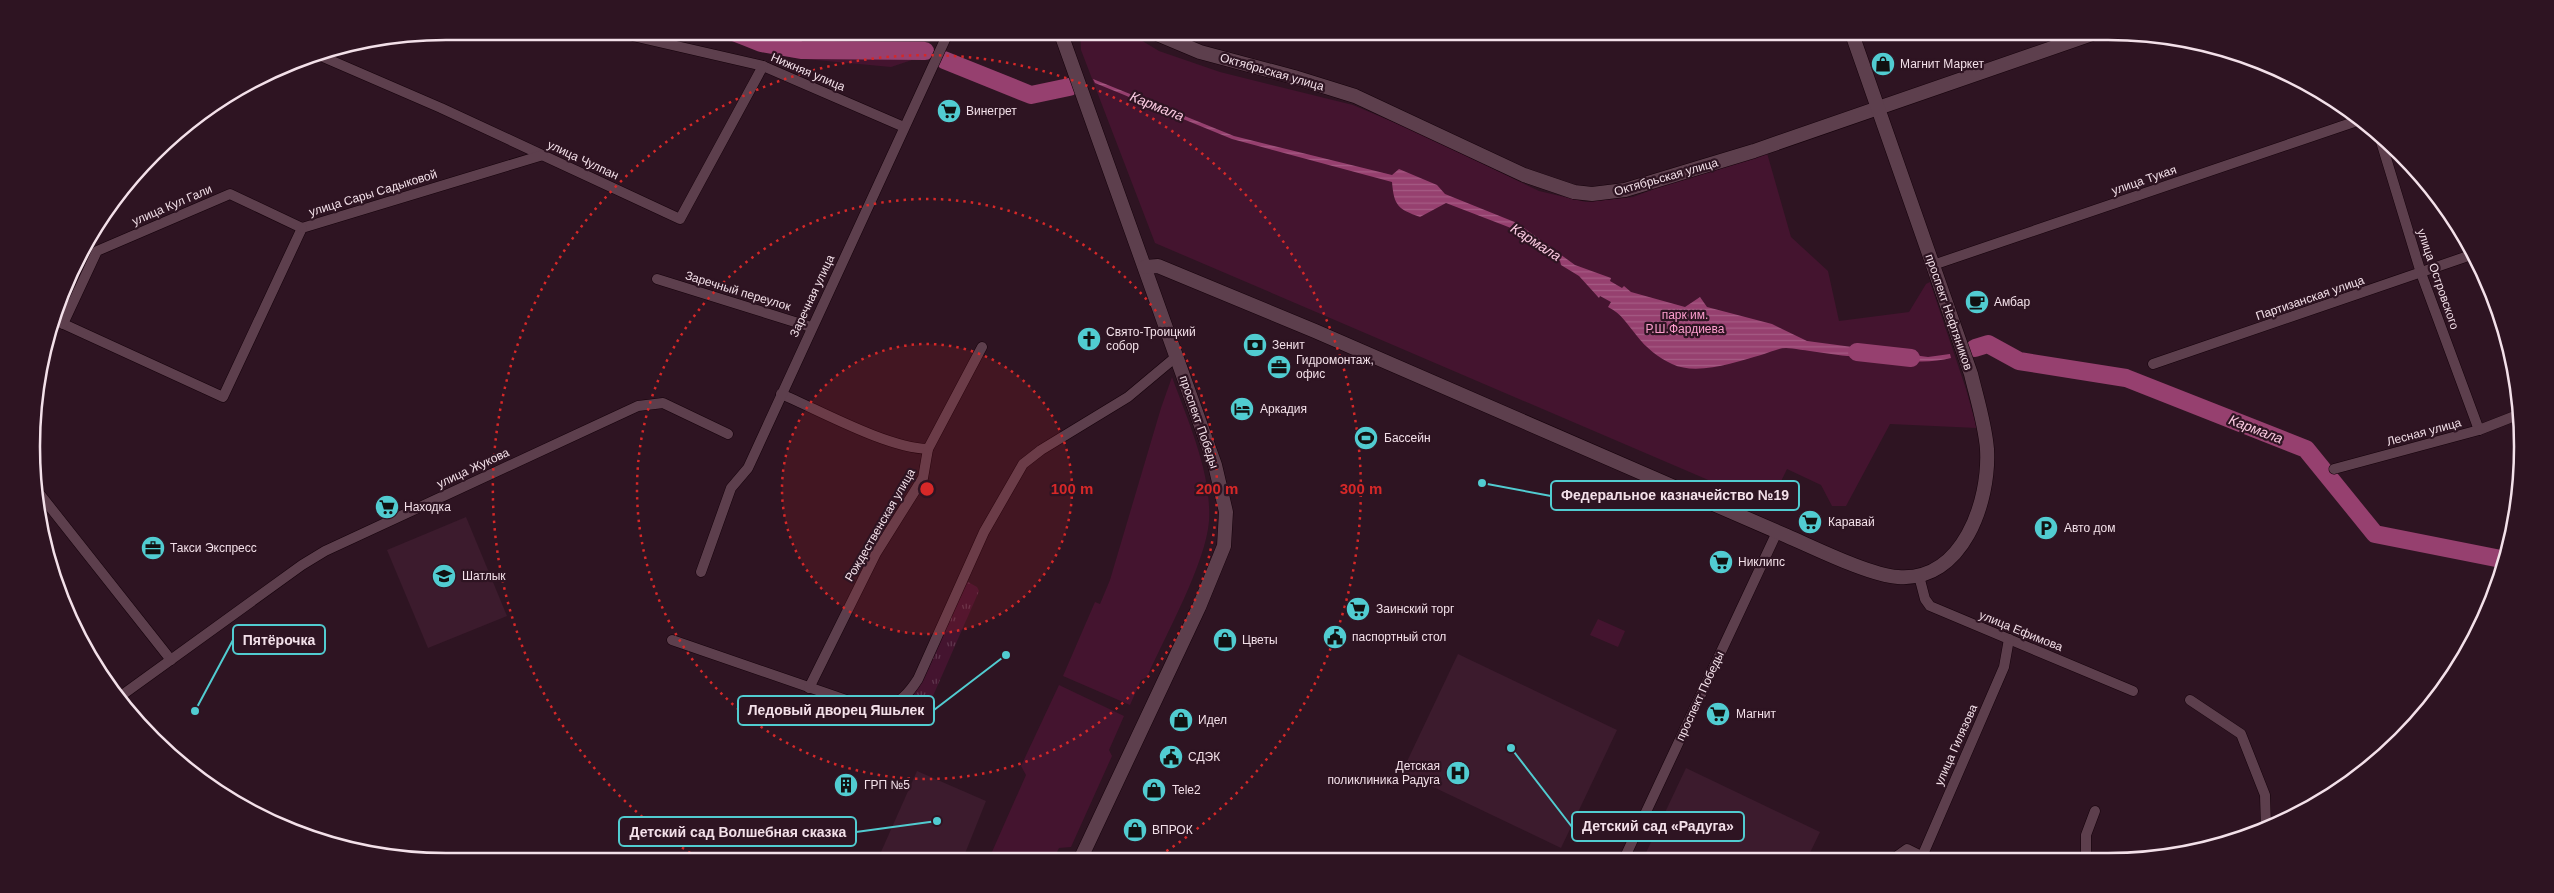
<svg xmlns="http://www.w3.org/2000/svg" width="2554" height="893" viewBox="0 0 2554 893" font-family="Arial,sans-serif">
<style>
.built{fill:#3c1b2d}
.grass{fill:url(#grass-tufts)}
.park{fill:#44142f}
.water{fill:url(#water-rules)}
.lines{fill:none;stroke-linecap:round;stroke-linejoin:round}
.river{stroke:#96406f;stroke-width:18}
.street-casing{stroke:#15020b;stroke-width:11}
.secondary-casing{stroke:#15020b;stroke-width:15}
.street{stroke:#5d3f4d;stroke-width:10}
.secondary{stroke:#5d3f4d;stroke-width:14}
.ring{fill:none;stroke:#d62828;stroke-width:2.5;stroke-dasharray:2.5 5}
.labels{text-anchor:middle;stroke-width:4.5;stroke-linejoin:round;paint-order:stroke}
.poi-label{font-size:12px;fill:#f3e0e9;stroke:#2e1422;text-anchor:start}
.street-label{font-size:12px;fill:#f3e0e9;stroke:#2e1422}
.park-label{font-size:12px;fill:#fd9ece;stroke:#2e1422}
.water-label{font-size:14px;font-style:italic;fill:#fac9e0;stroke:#2e1422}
.rim{fill:none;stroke:#f3e0e9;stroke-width:2.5}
.centre{fill:#d62828;stroke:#2e1422;stroke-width:2.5}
.ring-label{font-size:15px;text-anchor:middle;font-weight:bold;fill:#d62828;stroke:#2e1422;stroke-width:4.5;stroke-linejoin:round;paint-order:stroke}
.leader{fill:none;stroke:#51ccd1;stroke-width:2}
.callout-dot{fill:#51ccd1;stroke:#2e1422;stroke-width:2}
.callout{fill:#2e1422;stroke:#51ccd1;stroke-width:2}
.callout-label{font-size:14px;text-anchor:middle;font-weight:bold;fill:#f3e0e9}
</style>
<defs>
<pattern id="grass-tufts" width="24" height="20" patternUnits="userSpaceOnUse" patternTransform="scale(1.25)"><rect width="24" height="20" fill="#44142f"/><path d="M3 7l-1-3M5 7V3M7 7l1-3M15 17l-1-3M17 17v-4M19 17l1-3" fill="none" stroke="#5f364d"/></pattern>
<pattern id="water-rules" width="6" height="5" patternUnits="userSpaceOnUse" patternTransform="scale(1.25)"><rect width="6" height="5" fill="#96406f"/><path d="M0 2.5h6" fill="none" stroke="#a55b84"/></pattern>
</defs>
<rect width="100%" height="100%" fill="#2e1422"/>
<!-- built -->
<g class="built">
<path d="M466,517L507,616L428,648L387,550Z"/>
<path d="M1458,654L1617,730L1561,848L1402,772Z"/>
<path d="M1686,768L1820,832L1807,859H1643Z"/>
<path d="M917,771L986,801L962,861H877Z"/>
</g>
<!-- grass -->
<path class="grass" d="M968,582L977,587L979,591L929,705L917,708L910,704L909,698L964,583Z"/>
<!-- park -->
<g class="park">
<path d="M689,31H929L918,58L891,67L794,58Z"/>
<path d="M1080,31H1126L1159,51L1220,72L1353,105L1417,132L1539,191L1586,202L1633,197L1765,146L1791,237L1828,271L1839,321L1909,312L1926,284L1930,282L1966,389L1977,428L1890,424L1846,506H1832L1821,485L1787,469L1769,506L1155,243L1081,50Z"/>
<path d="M1172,377C1188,421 1212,474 1209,521C1206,563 1165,636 1147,677L1141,680L1130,705L1063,676L1095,602L1100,604L1110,580L1161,408Z"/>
<path d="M1598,619L1625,631L1618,647L1590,635Z"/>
<path d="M1059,685L1124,716L1109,750L1112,756L1071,847L1059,848L1053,860L988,861L1026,775L1021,766Z"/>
</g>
<!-- water -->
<path class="water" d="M1093,79L1234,136L1392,175L1399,169L1437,185L1445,194L1517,223L1575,265L1611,278L1610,281L1622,288L1624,286L1631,292L1685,307L1700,297L1707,307L1772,324L1807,341L1928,357L1950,354L1951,358C1931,363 1900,364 1883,352C1871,364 1806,349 1786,348C1778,348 1769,353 1761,355C1736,362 1697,376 1672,364C1659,358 1645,347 1637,336C1627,324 1622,314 1608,307L1611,302L1600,296L1599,298L1579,276L1561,265L1560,261L1511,228L1446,203L1420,217C1398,209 1394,206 1392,182L1232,139L1095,83Z"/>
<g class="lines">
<!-- river -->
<g class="river">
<path d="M731,31L761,43L801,50L925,51"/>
<path d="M944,60L1031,95L1069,87"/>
<path d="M1975,348L1988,344L2019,361L2126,378L2306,449L2375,534L2506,560"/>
<path d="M1857,352L1911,358"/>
</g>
<!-- street casing -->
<g class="street-casing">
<g id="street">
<path d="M611,31L763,66L904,127"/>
<path d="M316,54L441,108L680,219L763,66"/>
<path d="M2379,135L2421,273L2479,430"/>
<path d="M1933,265L2363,119"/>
<path d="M657,279L811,327"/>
<path d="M57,321L223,397L302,228L543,155"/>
<path d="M63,324L97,251L230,194L302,228"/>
<path d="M2153,364L2474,254"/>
<path d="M781,394C821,411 887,448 928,449"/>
<path d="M2334,469L2479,430L2520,414"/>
<path d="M35,488L171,660"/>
<path d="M701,572L731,488L748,468L949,31"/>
<path d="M1919,576L1925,599L1930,606L2133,691"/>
<path d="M672,640L849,701C884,709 897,712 918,679L984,532L1023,464L1041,450L1128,397L1177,356"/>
<path d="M809,688L876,553L923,478L928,449L982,347"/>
<path d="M118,698L302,565L325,551L638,406L663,403L728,434"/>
<path d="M2190,700L2241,734L2265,795L2266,827"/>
<path d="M2086,858V835L2095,811"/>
<path d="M1624,859L1777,532"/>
<path d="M1893,859L1907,849L1921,856"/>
<path d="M1921,859L2004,667L2009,639"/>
</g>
</g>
<!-- secondary casing -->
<g class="secondary-casing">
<g id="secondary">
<path d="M1060,31L1215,465L1226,512L1224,546L1199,607L1080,860"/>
<path d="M1150,31L1200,52L1294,77L1355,96L1524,175L1574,192L1592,194L1625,190L1754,151L2101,31"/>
<path d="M1145,267L1158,266L1315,331L1787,536C1815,548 1869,575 1898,577C1963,582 1990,501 1987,449C1985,424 1977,399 1971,374L1851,31"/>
</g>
</g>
<!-- street -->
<use href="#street" class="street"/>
<!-- secondary -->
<use href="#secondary" class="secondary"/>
</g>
<!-- distance rings -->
<circle cx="927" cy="489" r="145" fill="#d62828" fill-opacity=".12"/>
<g class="ring">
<circle cx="927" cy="489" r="145"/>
<circle cx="927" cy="489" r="290"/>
<path d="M703 861A434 434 0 1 1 1154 859"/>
</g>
<!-- icons -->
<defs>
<g id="shop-disc" transform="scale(1.25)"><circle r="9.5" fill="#51ccd1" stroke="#2e1422"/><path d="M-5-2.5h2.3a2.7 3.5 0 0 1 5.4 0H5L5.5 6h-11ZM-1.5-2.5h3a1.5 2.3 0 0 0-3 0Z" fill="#111"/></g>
<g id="supermarket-disc" transform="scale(1.25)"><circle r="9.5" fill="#51ccd1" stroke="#2e1422"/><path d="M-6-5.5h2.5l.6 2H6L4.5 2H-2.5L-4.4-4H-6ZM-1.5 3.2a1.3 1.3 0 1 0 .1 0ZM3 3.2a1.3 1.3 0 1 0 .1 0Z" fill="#111"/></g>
<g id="cafe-disc" transform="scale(1.25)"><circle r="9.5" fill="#51ccd1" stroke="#2e1422"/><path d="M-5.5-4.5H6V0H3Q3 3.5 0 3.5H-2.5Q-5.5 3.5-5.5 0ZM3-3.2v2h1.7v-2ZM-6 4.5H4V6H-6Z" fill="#111"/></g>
<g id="church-disc" transform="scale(1.25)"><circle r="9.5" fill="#51ccd1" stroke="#2e1422"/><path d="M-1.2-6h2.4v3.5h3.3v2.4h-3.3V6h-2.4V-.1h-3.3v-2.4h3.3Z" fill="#111"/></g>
<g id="bank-disc" transform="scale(1.25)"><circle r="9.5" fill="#51ccd1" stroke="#2e1422"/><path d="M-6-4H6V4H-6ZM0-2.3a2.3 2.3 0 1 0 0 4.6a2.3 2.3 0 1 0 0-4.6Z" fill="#111"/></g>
<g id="office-disc" transform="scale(1.25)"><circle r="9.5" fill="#51ccd1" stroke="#2e1422"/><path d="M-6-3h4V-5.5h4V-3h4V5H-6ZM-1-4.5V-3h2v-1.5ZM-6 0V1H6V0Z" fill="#111"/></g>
<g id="hotel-disc" transform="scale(1.25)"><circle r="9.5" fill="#51ccd1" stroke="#2e1422"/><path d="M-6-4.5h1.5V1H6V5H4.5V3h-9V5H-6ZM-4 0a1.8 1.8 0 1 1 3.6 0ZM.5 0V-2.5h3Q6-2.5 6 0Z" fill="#111"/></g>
<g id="stadium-disc" transform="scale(1.25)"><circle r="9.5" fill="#51ccd1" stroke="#2e1422"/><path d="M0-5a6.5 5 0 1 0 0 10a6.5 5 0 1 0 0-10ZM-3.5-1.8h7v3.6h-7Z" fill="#111"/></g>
<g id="parking-disc" transform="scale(1.25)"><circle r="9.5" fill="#51ccd1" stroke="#2e1422"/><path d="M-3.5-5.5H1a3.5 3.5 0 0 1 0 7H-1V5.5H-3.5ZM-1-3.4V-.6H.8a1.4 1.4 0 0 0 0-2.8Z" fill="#111"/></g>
<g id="school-disc" transform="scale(1.25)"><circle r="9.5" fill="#51ccd1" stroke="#2e1422"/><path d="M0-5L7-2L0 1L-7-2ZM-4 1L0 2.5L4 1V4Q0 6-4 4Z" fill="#111"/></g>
<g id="civic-disc" transform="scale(1.25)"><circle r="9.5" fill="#51ccd1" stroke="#2e1422"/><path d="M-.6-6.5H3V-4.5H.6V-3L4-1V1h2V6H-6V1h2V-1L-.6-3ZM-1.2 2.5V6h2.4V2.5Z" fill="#111"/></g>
<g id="hospital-disc" transform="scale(1.25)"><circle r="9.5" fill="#51ccd1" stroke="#2e1422"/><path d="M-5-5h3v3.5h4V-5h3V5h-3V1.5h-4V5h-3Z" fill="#111"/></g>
<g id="building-disc" transform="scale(1.25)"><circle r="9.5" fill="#51ccd1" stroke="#2e1422"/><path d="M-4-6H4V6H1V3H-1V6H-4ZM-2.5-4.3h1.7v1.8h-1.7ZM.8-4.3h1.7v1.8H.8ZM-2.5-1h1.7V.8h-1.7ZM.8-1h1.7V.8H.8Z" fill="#111"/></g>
</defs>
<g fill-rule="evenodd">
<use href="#shop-disc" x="1883" y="64"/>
<use href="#supermarket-disc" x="949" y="111"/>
<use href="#cafe-disc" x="1977" y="302"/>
<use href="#church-disc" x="1089" y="339"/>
<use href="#bank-disc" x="1255" y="345"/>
<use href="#office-disc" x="1279" y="367"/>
<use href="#hotel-disc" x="1242" y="409"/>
<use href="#stadium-disc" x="1366" y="438"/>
<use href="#supermarket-disc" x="387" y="507"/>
<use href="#supermarket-disc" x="1810" y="522"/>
<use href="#parking-disc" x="2046" y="528"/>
<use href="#office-disc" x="153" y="548"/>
<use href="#supermarket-disc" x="1721" y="562"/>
<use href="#school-disc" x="444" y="576"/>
<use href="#supermarket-disc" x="1358" y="609"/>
<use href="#civic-disc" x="1335" y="637"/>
<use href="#shop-disc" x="1225" y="640"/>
<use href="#supermarket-disc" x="1718" y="714"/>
<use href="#shop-disc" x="1181" y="720"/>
<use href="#civic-disc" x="1171" y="757"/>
<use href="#hospital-disc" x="1458" y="773"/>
<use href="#building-disc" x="846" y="785"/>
<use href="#shop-disc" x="1154" y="790"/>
<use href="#shop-disc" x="1135" y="830"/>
</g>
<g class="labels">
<!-- poi labels -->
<g class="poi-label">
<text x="1900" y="68">Магнит Маркет</text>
<text x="966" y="115">Винегрет</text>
<text x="1994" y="306">Амбар</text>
<text x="1106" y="336">Свято-Троицкий<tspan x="1106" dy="14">собор</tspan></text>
<text x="1272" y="349">Зенит</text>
<text x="1296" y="364">Гидромонтаж,<tspan x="1296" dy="14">офис</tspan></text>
<text x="1260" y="413">Аркадия</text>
<text x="1384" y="442">Бассейн</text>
<text x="404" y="511">Находка</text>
<text x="1828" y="526">Каравай</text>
<text x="2064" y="532">Авто дом</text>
<text x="170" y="552">Такси Экспресс</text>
<text x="1738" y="566">Никлипс</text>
<text x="462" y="580">Шатлык</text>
<text x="1376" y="613">Заинский торг</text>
<text x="1352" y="641">паспортный стол</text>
<text x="1242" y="644">Цветы</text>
<text x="1736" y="718">Магнит</text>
<text x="1198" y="724">Идел</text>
<text x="1188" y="761">СДЭК</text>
<text x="1440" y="770" text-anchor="end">Детская<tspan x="1440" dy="14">поликлиника Радуга</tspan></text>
<text x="864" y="789">ГРП №5</text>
<text x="1172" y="794">Tele2</text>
<text x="1152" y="834">ВПРОК</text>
</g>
<!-- street labels -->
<g class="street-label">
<text transform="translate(808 72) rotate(23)" y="4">Нижняя улица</text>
<text transform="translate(1272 72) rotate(16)" y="4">Октябрьская улица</text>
<text transform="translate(583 160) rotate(25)" y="4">улица Чулпан</text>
<text transform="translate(1666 177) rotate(-16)" y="4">Октябрьская улица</text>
<text transform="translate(2144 180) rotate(-19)" y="4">улица Тукая</text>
<text transform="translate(373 193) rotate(-17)" y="4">улица Сары Садыковой</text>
<text transform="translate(172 205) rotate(-23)" y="4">улица Кул Гали</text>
<text transform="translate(2438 279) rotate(71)" y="4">улица Островского</text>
<text transform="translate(738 291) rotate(17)" y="4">Заречный переулок</text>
<text transform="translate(812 296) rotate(-65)" y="4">Заречная улица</text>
<text transform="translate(2310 298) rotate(-19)" y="4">Партизанская улица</text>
<text transform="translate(1949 312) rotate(71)" y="4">проспект Нефтяников</text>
<text transform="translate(1199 422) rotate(71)" y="4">проспект Победы</text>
<text transform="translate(2424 432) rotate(-15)" y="4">Лесная улица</text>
<text transform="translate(473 468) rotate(-25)" y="4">улица Жукова</text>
<text transform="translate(880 525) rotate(-60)" y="4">Рождественская улица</text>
<text transform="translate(2021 631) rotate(22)" y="4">улица Ефимова</text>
<text transform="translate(1700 696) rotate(-65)" y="4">проспект Победы</text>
<text transform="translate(1956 745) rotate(-66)" y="4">улица Гилязова</text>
</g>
<!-- park labels -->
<g class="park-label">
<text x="1685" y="319">парк им.<tspan x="1685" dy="14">Р.Ш.Фардиева</tspan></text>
</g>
<!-- water labels -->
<g class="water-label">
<text transform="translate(1157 106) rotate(22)" y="5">Кармала</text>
<text transform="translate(1536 242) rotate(33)" y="5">Кармала</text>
<text transform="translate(2256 429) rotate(21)" y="5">Кармала</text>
</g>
</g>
<!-- crop -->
<path d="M0 0H2554V893H0ZM446 40H2108A406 406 0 0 1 2514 446V447A406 406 0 0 1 2108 853H446A406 406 0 0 1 40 447V446A406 406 0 0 1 446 40Z" fill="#2e1422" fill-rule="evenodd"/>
<path class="rim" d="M446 40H2108A406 406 0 0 1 2514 446V447A406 406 0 0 1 2108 853H446A406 406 0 0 1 40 447V446A406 406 0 0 1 446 40Z"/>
<circle cx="927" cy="489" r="8" class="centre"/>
<g class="ring-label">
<text x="1072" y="494">100 m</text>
<text x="1217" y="494">200 m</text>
<text x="1361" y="494">300 m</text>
</g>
<!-- callouts -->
<path class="leader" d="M1482 483L1551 496M195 711L233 640M1006 655L934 710M1511 748L1572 827M937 821L856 832"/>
<g class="callout-dot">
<circle cx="1482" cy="483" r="5"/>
<circle cx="195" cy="711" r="5"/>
<circle cx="1006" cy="655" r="5"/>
<circle cx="1511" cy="748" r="5"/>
<circle cx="937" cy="821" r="5"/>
</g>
<g class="callout">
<rect x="1551" y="481" width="248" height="29" rx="5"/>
<rect x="233" y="625" width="92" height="29" rx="5"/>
<rect x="738" y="696" width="196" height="29" rx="5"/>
<rect x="1572" y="812" width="172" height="29" rx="5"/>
<rect x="619" y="817" width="237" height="29" rx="5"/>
</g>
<g class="callout-label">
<text x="1675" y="500">Федеральное казначейство №19</text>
<text x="279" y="645">Пятёрочка</text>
<text x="836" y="715">Ледовый дворец Яшьлек</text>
<text x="1658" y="831">Детский сад «Радуга»</text>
<text x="738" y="837">Детский сад Волшебная сказка</text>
</g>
</svg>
